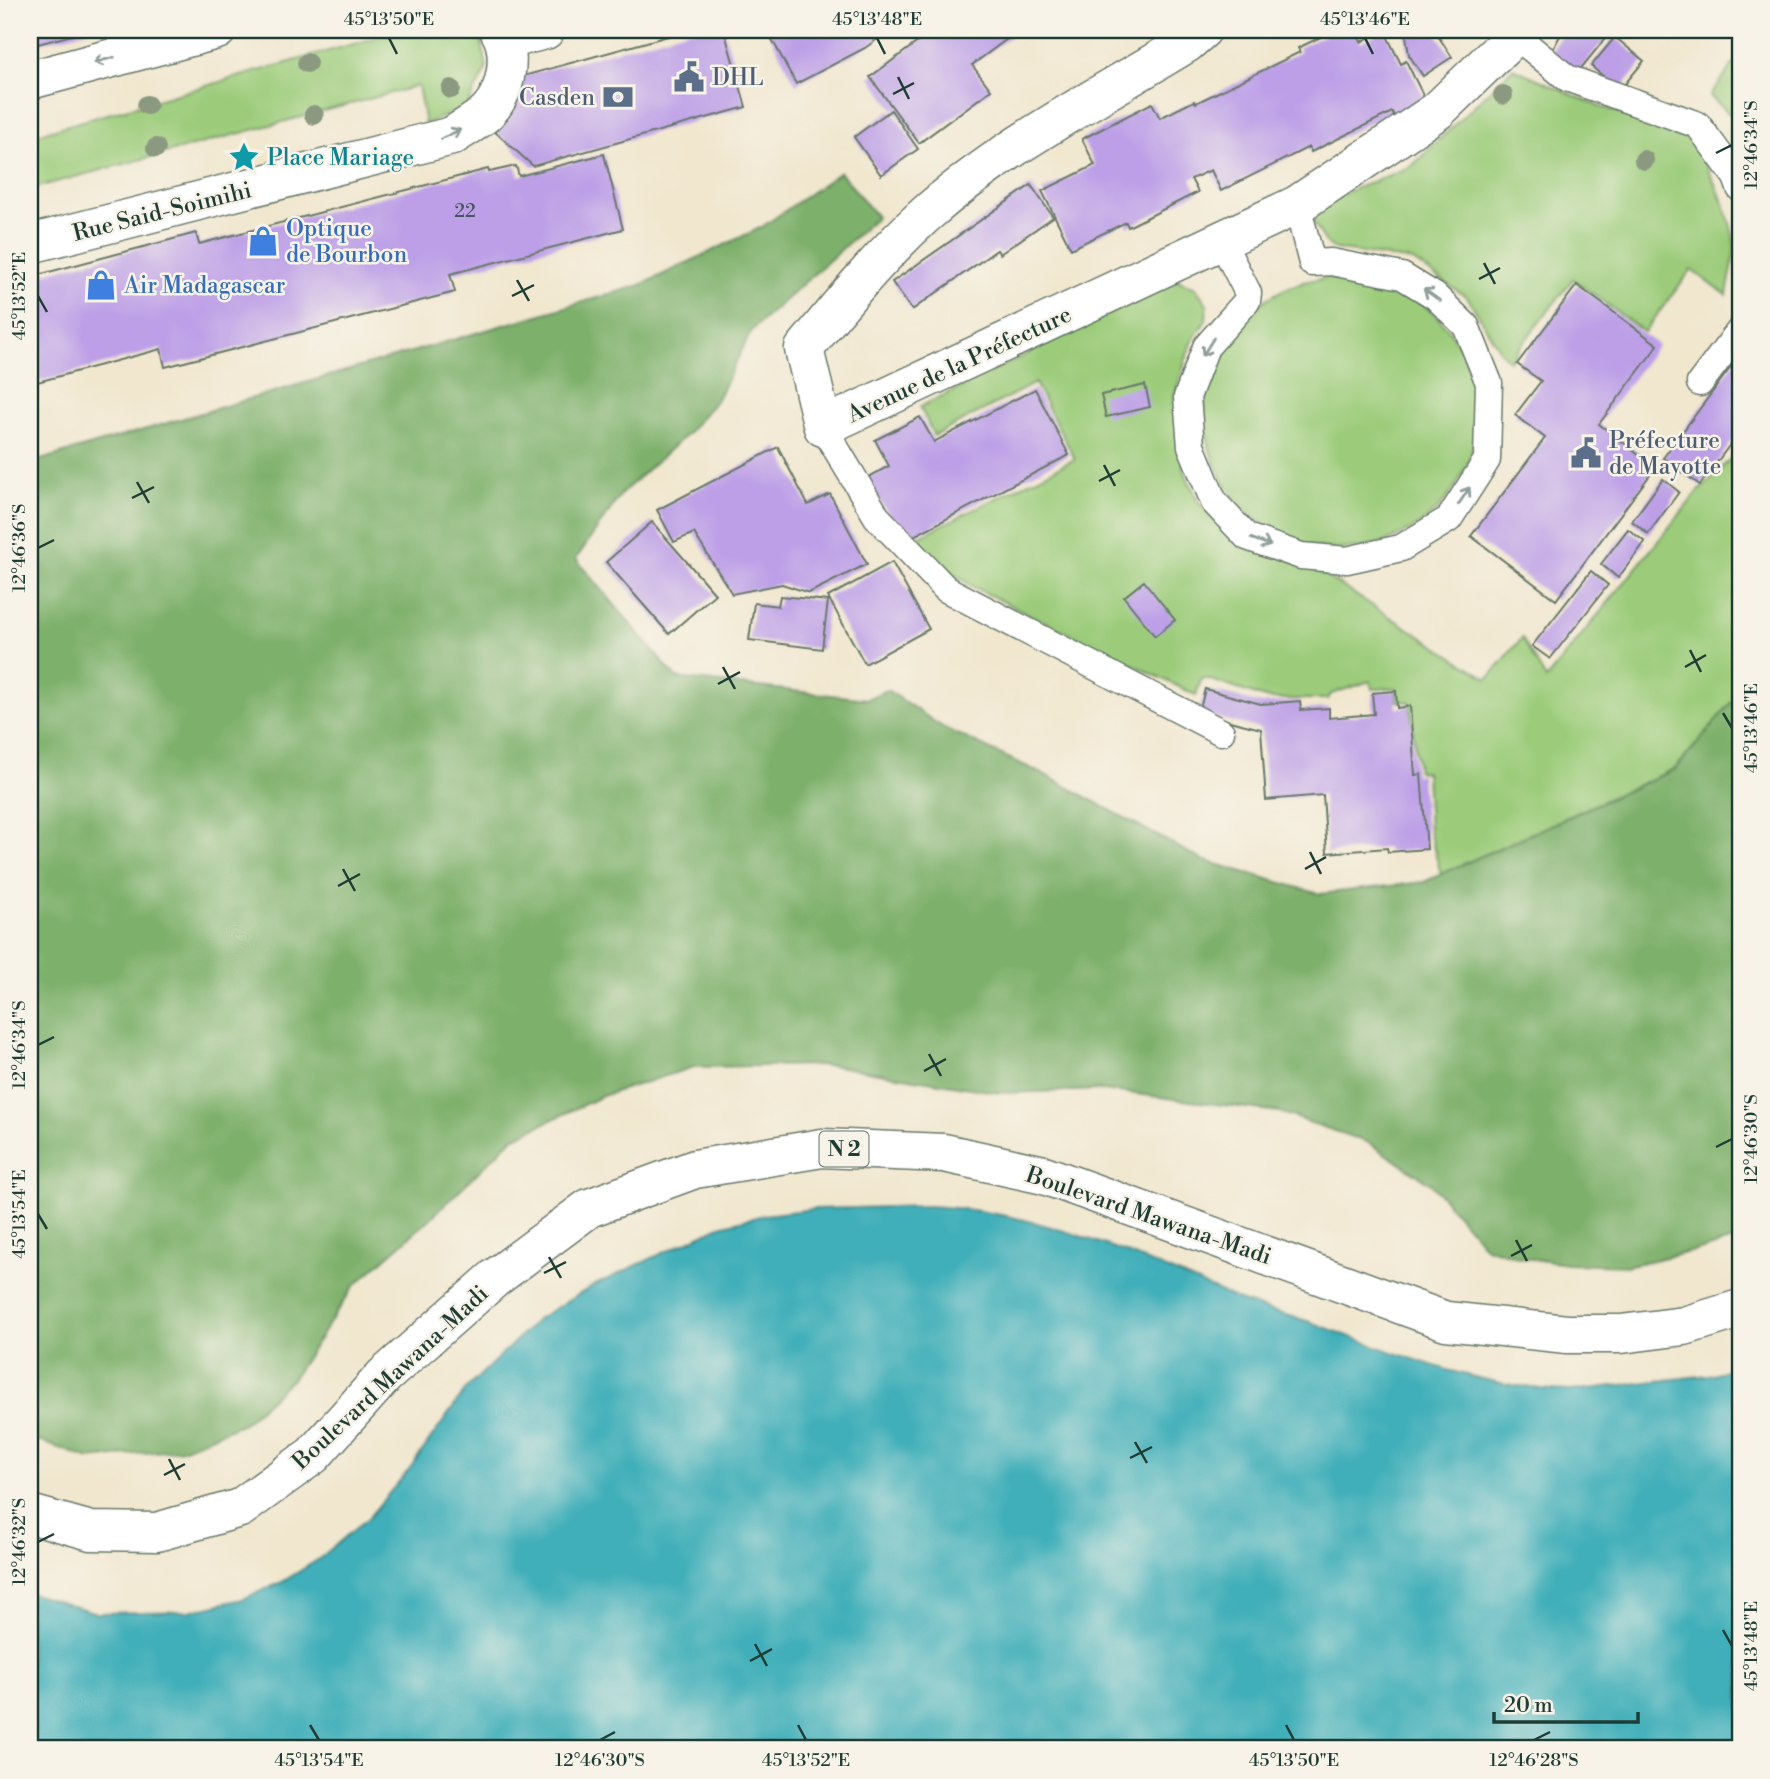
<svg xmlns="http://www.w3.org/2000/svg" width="1770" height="1779" viewBox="0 0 1770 1779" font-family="'Libre Bodoni',serif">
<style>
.green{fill:#9ccc7a;stroke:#5e8457;stroke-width:2}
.forest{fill:#7db06a;stroke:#4e764f;stroke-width:2}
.water{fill:#3fafb9;stroke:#2f7676;stroke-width:2}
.building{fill:#bc9fe7}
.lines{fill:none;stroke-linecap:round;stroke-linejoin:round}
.lane-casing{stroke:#68786a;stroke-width:29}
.street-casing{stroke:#68786a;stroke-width:41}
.primary-casing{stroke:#68786a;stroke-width:41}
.lane{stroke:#fff;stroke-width:26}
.street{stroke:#fff;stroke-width:38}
.primary{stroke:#fff;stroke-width:38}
.tree{fill:#8b9981}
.oneway{stroke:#8f9e9a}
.ticks{fill:none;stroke:#1f3d34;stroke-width:2.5}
.labels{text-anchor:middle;stroke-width:5;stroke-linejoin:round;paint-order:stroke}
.number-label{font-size:19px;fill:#465661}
.shield{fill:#f7f3e8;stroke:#60746a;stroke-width:2}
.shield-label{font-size:21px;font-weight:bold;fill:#1f3d34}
.service-label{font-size:23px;fill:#4e5e75;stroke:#f7f3e8;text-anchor:start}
.culture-label{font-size:23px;fill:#0d838f;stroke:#f7f3e8;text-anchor:start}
.street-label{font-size:23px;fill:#1f3d34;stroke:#f7f3e8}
.shop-label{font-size:23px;fill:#366cbe;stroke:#f7f3e8;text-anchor:start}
.neatline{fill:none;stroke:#1f3d34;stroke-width:2.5}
.ticks-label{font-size:18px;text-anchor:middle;fill:#1f3d34}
</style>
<rect width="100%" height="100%" fill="#f7f3e8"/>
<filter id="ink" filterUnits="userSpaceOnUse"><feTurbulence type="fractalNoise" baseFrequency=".0143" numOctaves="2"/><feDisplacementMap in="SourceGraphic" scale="14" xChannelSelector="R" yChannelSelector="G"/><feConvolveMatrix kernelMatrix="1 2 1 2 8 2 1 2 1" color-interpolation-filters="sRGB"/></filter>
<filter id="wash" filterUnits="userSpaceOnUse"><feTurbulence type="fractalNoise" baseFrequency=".00686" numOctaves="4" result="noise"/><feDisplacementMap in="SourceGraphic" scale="28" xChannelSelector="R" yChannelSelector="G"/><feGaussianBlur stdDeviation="1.57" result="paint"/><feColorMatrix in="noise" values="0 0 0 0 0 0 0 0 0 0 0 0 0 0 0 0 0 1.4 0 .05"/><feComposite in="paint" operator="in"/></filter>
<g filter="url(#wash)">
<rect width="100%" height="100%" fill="#f1e7cf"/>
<!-- green -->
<g class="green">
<path d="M392,30H479L487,67L466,108L425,124L418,86L30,189V136L392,33Z"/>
<path d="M1740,55V131L1735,119L1710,96Z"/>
<path d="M1513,68L1600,107L1682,127C1703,157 1732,209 1734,246C1735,262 1729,280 1727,295L1691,270L1644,332L1573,279L1509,361L1500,351L1468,298L1413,261L1335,249L1327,244L1312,220L1327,200L1412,166Z"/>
<circle cx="1341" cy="413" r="136"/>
<path d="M1177,280L1196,288L1207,304L1206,320L1191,343L1174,397L1184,470L1198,501L1221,528L1316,570L1488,679L1522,638L1546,679L1698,492L1740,449V692L1676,768L1441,874L1429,830L1426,772L1418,771L1410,702L1397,701V688L1372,689L1370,681L1331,694L1328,699H1268L1202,677L1196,695L975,588L906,543L1075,459L1035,383L934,436L920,407Z"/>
</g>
<!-- forest -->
<path class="forest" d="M840,172L877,217L752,330L717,399L689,432L622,493L576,559L676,678L867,699L887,690L944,728L1047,776L1202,860L1320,894L1424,882L1676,769L1740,692V1237L1712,1247L1626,1266L1567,1264L1518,1257L1485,1247L1431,1184L1367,1142L1279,1112L1103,1090L1000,1093L830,1065L694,1067L602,1096L513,1138L430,1219L355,1285L292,1379L244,1423L182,1449L90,1459L33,1439L30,1436V463L641,285L762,227Z"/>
<!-- water -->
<path class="water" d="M930,1206C1041,1211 1138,1257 1238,1300C1261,1310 1286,1314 1310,1322C1394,1352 1480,1389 1571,1391L1708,1375L1740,1367V1749H30V1593L97,1613L189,1611L243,1599L282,1582L319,1559L369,1517L408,1471L467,1388L539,1318L593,1286L720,1226L764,1215L813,1209Z"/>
<g id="blocks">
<!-- building -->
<g class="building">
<path d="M30,30H88V31L30,46Z"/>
<path d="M690,30H724L746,107L533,166L493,130L509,80Z"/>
<path d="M767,30H890L865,48L796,84Z"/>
<path d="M934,30H1006L1011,36L972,65L991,90L919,143L870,77Z"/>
<path d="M1335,30H1355L1361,42L1384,30L1401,64L1406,61L1429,107L1397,122L1392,112L1311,152L1309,147L1221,191L1211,170L1191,179L1198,192L1128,227L1126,222L1071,249L1042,191L1095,165L1082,139L1152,103L1160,118L1194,101L1196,103L1300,52L1298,48Z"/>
<path d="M1405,30H1429L1436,33L1452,57L1423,76L1409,55Z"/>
<path d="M1563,30H1612L1578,72L1552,51Z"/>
<path d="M1615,37L1644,61L1620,90L1591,66Z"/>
<path d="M891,110L918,149L881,175L854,137Z"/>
<path d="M604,154L623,229L450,274L455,292L165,367L161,349L30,384V277L196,233L199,244L488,169L489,172L516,166L519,176Z"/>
<path d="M1031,185L1053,217L1000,254L997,250L912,310L892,282Z"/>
<path d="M1577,285L1658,345L1599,424L1656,467L1556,600L1471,536L1545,438L1515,415L1541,381L1517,364Z"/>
<path d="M1740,355V431L1700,485L1663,458Z"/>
<path d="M1145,385L1150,407L1106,417L1101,395Z"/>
<path d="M1035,389L1069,455L906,540L865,479L889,466L875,440L920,417L934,442Z"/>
<path d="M778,447L808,505L830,494L867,564L809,593L782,584L732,594L694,533L674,542L657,510Z"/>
<path d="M1663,479L1679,492L1648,534L1632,521Z"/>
<path d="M652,522L715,594L669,634L606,562Z"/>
<path d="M1628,529L1645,542L1618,578L1601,564Z"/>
<path d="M892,562L929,629L865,664L828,597Z"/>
<path d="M1591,571L1608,585L1550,659L1532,646Z"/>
<path d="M1144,581L1175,620L1155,636L1124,597Z"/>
<path d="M780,596L828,601L822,649L749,640L754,603L778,606Z"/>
<path d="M1205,689L1261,704L1300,701L1301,710L1329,708V718L1374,714L1372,693L1396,691L1397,708L1410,706L1415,775L1421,774L1427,849L1388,852L1387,848L1327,853L1323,795L1266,800L1261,729L1199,713Z"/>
</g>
</g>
</g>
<g filter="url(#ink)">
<use href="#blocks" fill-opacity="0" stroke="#68786a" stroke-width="2"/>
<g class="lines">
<!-- lane casing -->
<g class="lane-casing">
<g id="lane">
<path d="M1516,36L1567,78L1698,125L1736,177L1740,188"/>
<path d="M1222,242L1248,293L1247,301L1206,347L1187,397L1191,446L1214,502L1247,537L1301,556L1347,560L1401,548L1449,519L1487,460L1489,383L1466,326L1435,296L1402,276L1331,262L1312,263L1297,205"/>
<path d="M1700,383L1740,330"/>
<path d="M823,427L877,517L946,589L1221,732"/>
</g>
</g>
<!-- street casing -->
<g class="street-casing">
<g id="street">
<path d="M1202,30L1187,43C1099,97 1003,146 925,215C880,256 842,302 804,349L823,427L1297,205L1437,111L1521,30"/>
<path d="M506,40L545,30"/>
<path d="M30,80L217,30"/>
<path d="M30,244L452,136C464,128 480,120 489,110C507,90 513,52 499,30"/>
</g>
</g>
<!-- primary casing -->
<g class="primary-casing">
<path id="primary" d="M30,1514L91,1531L157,1532L240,1508L313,1455L384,1376L495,1278L589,1208L695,1169L822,1148L944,1153L1044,1175L1446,1321L1567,1334H1621L1684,1326L1740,1309"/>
</g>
<!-- lane -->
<use href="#lane" class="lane"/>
<!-- street -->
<use href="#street" class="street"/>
<!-- primary -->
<use href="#primary" class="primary"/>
</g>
<!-- trees -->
<g class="tree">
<circle cx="307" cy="63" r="10"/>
<circle cx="451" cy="89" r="10"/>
<circle cx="1503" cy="95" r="10"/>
<circle cx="147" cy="105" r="10"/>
<circle cx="314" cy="115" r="10"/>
<circle cx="156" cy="148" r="10"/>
<circle cx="1644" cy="160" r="10"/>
</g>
<!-- one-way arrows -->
<defs><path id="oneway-shaft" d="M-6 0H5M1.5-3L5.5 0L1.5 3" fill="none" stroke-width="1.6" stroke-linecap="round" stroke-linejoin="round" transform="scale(1.75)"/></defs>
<g class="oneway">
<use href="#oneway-shaft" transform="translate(104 60) rotate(165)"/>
<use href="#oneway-shaft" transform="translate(451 134) rotate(-25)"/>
<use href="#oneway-shaft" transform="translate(1432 295) rotate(-144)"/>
<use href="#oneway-shaft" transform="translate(1208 347) rotate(122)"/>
<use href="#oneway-shaft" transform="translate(1464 496) rotate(-57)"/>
<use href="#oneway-shaft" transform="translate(1261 542) rotate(20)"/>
</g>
</g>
<!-- ticks -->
<path class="ticks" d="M389,38L397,54M877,38L885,54M1365,38L1373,54M898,77L909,99M893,94L914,83M1716,153L1732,145M1484,263L1495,284M1479,279L1500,268M517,280L529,301M38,296L47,312M512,296L534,285M1104,465L1115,486M1099,481L1120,470M137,482L149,503M132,498L154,487M38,548L54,540M1690,650L1701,672M723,667L735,689M1685,667L1706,655M718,684L740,672M1723,713L1732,728M1310,852L1321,874M343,869L355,891M1305,869L1326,857M338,886L360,874M38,1045L54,1037M929,1054L941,1076M924,1071L946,1059M1716,1147L1732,1139M38,1214L47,1229M1516,1240L1527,1261M1511,1256L1532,1245M549,1257L561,1278M544,1273L566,1262M1135,1442L1147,1463M1130,1458L1152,1447M169,1459L180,1480M164,1475L185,1464M38,1542L54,1534M1723,1630L1732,1646M755,1644L767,1666M750,1661L772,1649M310,1725L319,1740M798,1725L806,1740M1286,1725L1294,1740M600,1740L615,1732M1534,1740L1550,1732"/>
<!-- icons -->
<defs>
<g id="civic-bare" transform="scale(2.415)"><path d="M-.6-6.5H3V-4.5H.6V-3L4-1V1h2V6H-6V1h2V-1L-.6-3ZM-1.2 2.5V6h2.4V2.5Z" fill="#5c6f8a" stroke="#f7f3e8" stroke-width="2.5" paint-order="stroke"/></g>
<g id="bank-bare" transform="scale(2.415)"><path d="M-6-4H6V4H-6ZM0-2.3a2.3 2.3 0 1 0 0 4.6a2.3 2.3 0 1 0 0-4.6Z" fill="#5c6f8a" stroke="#f7f3e8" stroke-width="2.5" paint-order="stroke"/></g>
<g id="sight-bare" transform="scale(2.415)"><path d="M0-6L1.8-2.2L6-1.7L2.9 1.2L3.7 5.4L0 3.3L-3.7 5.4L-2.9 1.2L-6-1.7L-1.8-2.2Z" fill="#0f9aa8" stroke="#f7f3e8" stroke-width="2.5" paint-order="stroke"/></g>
<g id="shop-bare" transform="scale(2.415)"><path d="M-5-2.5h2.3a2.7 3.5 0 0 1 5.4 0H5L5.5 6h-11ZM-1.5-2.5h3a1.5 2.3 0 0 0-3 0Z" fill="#3f7fe0" stroke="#f7f3e8" stroke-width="2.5" paint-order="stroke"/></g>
</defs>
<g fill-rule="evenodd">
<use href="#civic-bare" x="689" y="77"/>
<use href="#bank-bare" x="618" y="97"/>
<use href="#sight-bare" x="244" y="157"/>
<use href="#shop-bare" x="263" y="241"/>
<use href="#shop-bare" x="101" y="285"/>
<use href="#civic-bare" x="1586" y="453"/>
</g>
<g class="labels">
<!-- number labels -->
<g class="number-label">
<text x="465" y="217">22</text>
</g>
<!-- shield labels -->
<rect class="shield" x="819.5" y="1131.5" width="49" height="35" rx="5"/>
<g class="shield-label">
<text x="844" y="1156">N 2</text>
</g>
<!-- service labels -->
<g class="service-label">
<text x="712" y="85">DHL</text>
<text x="595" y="105" text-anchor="end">Casden</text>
<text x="1609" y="448">Préfecture<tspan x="1609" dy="26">de Mayotte</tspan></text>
</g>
<!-- culture labels -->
<g class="culture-label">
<text x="267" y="165">Place Mariage</text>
</g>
<!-- street labels -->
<g class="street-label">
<text transform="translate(162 211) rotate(-14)" y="8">Rue Said-Soimihi</text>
<text transform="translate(959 364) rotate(-25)" y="8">Avenue de la Préfecture</text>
<text transform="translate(1149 1215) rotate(19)" y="8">Boulevard Mawana-Madi</text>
<text transform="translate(390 1377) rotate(-43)" y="8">Boulevard Mawana-Madi</text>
</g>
<!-- shop labels -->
<g class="shop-label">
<text x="286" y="236">Optique<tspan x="286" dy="26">de Bourbon</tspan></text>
<text x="124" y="293">Air Madagascar</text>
</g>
</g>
<!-- margin -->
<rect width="1770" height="1779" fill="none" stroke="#f7f3e8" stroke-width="77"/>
<!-- scale -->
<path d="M1494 1712v10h144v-10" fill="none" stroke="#1f3d34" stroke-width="3.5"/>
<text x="1504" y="1712" font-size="21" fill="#1f3d34" stroke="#f7f3e8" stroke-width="5" paint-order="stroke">20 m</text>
<rect x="38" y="38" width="1694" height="1702" class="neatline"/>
<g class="ticks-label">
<text x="389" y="25">45°13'50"E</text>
<text x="877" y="25">45°13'48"E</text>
<text x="1365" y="25">45°13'46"E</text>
<text transform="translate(1751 145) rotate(-90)" y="6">12°46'34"S</text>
<text transform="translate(19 296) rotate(-90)" y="6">45°13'52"E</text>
<text transform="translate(19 548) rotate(-90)" y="6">12°46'36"S</text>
<text transform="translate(1751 728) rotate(-90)" y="6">45°13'46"E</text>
<text transform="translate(19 1045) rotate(-90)" y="6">12°46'34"S</text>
<text transform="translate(1751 1139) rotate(-90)" y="6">12°46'30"S</text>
<text transform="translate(19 1214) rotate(-90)" y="6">45°13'54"E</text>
<text transform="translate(19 1542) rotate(-90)" y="6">12°46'32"S</text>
<text transform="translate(1751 1646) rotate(-90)" y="6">45°13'48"E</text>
<text x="319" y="1766">45°13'54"E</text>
<text x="600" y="1766">12°46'30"S</text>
<text x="806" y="1766">45°13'52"E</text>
<text x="1294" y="1766">45°13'50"E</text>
<text x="1534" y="1766">12°46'28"S</text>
</g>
</svg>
